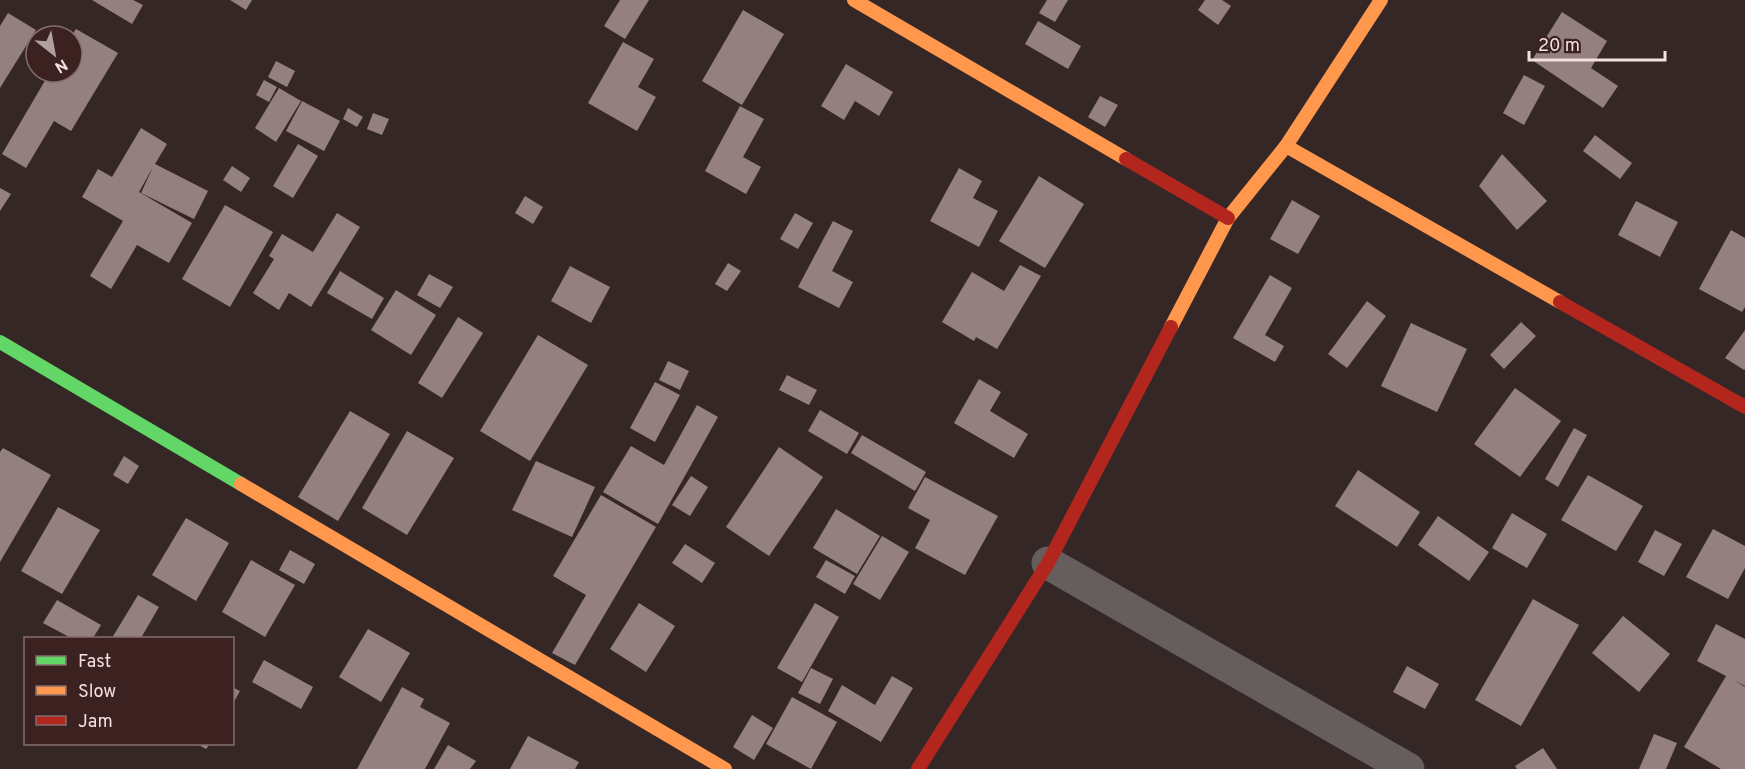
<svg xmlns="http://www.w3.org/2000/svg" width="1745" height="769" viewBox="0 0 1745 769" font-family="Overpass,sans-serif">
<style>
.building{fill:#94807f}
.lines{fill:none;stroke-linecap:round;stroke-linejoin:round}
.street{stroke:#655e5d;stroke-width:33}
.fast{stroke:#63d668;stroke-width:14}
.slow{stroke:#ff974d;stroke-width:14}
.jam{stroke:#b3261e;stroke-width:14}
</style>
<rect width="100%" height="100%" fill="#352726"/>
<!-- building -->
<g class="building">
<path d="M92,0H133L143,5L132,24Z"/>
<path d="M230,0H252L246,10Z"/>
<path d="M620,0H649L625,39L604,26Z"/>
<path d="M1047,0H1068L1055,22L1039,13Z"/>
<path d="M1205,0H1222L1231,6L1218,25L1198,10Z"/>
<path d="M743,10L784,34L742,105L702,81Z"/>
<path d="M1562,12L1607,41L1591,68L1618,86L1603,108L1532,60Z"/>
<path d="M8,13L36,30L0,88V26Z"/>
<path d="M1038,21L1081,46L1068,69L1025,44Z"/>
<path d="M76,29L118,53L71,131L54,121L26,168L2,154L50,72H72V35Z"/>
<path d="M623,42L654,59L638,87L656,97L637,131L588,103Z"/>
<path d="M276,61L295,71L287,87L268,77Z"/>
<path d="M846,64L893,92L879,116L855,101L844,120L821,106Z"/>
<path d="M1524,75L1545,86L1524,125L1503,113Z"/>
<path d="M264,80L277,87L269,102L256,95Z"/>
<path d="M279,88L301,101L276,142L255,128Z"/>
<path d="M1100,96L1118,105L1105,127L1088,117Z"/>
<path d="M302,101L340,121L324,151L286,131Z"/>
<path d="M740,106L764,119L743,157L761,167L746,194L705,171Z"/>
<path d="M348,108L363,117L357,127L343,119Z"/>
<path d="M373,113L389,119L382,135L367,129Z"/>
<path d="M141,128L167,144L155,164L208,191L194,219L141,193L153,167L139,192L192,223L169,263L137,245L111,289L90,276L123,221L82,197L98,169L112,177Z"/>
<path d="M1595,135L1632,163L1620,179L1583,151Z"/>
<path d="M298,144L318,156L293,198L273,186Z"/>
<path d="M1502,154L1547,201L1517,230L1479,186Z"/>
<path d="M232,166L250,178L241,192L223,180Z"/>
<path d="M959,168L982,181L973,198L998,211L979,247L930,221Z"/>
<path d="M1039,176L1084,204L1045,268L999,241Z"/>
<path d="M0,188L11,194L0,211Z"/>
<path d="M525,196L543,207L533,224L515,213Z"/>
<path d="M1292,200L1320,216L1298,254L1270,239Z"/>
<path d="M1636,201L1678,222L1660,257L1618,235Z"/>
<path d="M225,205L273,232L230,307L182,279Z"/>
<path d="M337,213L360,227L311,307L289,293L279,310L253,293L274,259L269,256L282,234L313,252Z"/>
<path d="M795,213L813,223L798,249L780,239Z"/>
<path d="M833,221L853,231L832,271L853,282L839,308L798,287Z"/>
<path d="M1731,230L1745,238V307L1742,312L1699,289Z"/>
<path d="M728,263L741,271L727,291L715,284Z"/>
<path d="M1020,265L1041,276L997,349L976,337L974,341L942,322L972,272L1004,291Z"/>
<path d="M570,266L610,287L591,323L551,301Z"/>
<path d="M340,271L384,298L372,319L327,293Z"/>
<path d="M429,274L453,287L440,308L417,295Z"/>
<path d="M1270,275L1292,288L1265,335L1284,346L1275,362L1233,338Z"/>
<path d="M396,290L436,315L411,355L371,330Z"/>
<path d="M1367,301L1386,316L1347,368L1328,354Z"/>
<path d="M458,317L483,333L442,398L418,383Z"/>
<path d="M1521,322L1536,336L1504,369L1490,355Z"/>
<path d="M1411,323L1467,349L1437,412L1381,386Z"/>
<path d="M1745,330V369L1744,370L1725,358Z"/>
<path d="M538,335L588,365L530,461L480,431Z"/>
<path d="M668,361L689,371L680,390L659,380Z"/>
<path d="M787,375L817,390L809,405L779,390Z"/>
<path d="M979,379L1001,392L990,411L1028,434L1014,458L954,423Z"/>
<path d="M655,382L680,395L655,442L630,428Z"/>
<path d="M1515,388L1561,421L1520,477L1474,444Z"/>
<path d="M697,405L718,417L658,524L603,492L631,446L664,465Z"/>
<path d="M820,410L859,433L847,454L808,431Z"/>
<path d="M350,411L390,434L338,521L298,497Z"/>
<path d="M1574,428L1587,435L1558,487L1545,479Z"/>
<path d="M407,431L454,458L407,535L362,508Z"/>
<path d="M862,435L926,472L915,491L851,453Z"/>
<path d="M779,447L823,477L769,556L726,527Z"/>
<path d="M3,448L51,475L0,562V452Z"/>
<path d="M124,456L139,466L128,484L113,475Z"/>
<path d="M536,461L595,487L572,537L512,510Z"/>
<path d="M1358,470L1420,512L1397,547L1335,506Z"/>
<path d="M1588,475L1643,506L1616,551L1561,520Z"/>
<path d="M691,476L708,487L690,516L672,505Z"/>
<path d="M925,477L998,516L965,575L915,548L930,520L908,508Z"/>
<path d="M601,495L656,527L575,665L552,653L586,595L553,576Z"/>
<path d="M58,507L100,530L62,594L21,571Z"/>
<path d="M836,509L880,536L857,574L813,548Z"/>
<path d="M1512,513L1547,534L1527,568L1492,548Z"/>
<path d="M1438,516L1489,552L1469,581L1418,545Z"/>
<path d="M186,518L229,543L196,601L152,575Z"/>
<path d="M1713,529L1745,546V568L1728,599L1686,577Z"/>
<path d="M1655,530L1682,544L1664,576L1638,562Z"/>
<path d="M882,536L909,552L880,600L853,584Z"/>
<path d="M685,544L715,563L702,583L672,563Z"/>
<path d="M290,550L315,564L304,584L279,570Z"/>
<path d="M251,560L295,585L265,637L222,612Z"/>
<path d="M826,560L855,576L845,594L816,577Z"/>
<path d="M138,595L159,607L141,638H112Z"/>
<path d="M1533,599L1579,625L1521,726L1475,700Z"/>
<path d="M57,600L101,625L93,638H71L43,623Z"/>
<path d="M639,603L675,626L646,672L610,649Z"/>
<path d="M815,603L839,617L802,682L777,668Z"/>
<path d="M1623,616L1670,654L1639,692L1592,653Z"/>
<path d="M1716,624L1745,639V686L1734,680L1745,687V769H1721L1684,747L1726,676L1697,661Z"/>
<path d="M368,629L410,653L381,702L339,677Z"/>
<path d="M264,660L313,687L301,709L252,682Z"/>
<path d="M1407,666L1439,684L1425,709L1393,692Z"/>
<path d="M811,668L833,679L820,704L798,693Z"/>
<path d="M892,676L913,688L881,742L828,711L842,685L875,705Z"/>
<path d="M232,687L240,691L232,705Z"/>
<path d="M402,687L424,699L420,707L450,723L425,769H357Z"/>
<path d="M792,697L837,722L811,769L766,744Z"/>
<path d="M752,715L773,728L754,760L733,747Z"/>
<path d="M1654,734L1677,743L1666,769H1639Z"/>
<path d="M528,736L579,762L575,769H510Z"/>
<path d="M197,744H210L206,749Z"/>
<path d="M448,745L476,761L470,769H434Z"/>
<path d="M1543,748L1557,769H1517L1515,766Z"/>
</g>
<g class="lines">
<!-- street -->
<path class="street" d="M1048,563L1408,769"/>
<!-- fast -->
<path class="fast" d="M0,342L241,484"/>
<!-- slow -->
<g class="slow">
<path d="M854,0L1126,159"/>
<path d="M1286,146L1560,302"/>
<path d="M1171,327L1228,218L1286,146L1381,0"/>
<path d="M241,484L725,769"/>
</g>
<!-- jam -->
<g class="jam">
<path d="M1126,159L1228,218"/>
<path d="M1560,302L1745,407"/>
<path d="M918,769L1048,563L1171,327"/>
</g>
</g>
<!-- legend -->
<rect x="24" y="637" width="210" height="108" fill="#3b2220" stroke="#846e6c" stroke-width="1.5"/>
<rect x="36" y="656" width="30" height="9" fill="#63d668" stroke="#846e6c" stroke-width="1.5"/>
<text x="78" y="667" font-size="18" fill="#f2e1df">Fast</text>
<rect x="36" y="686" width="30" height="9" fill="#ff974d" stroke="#846e6c" stroke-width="1.5"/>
<text x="78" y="697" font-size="18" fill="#f2e1df">Slow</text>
<rect x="36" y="716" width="30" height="9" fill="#b3261e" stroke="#846e6c" stroke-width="1.5"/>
<text x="78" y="727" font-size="18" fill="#f2e1df">Jam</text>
<!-- north arrow -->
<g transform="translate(54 54) rotate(149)"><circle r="28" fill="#3b2220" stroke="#846e6c" stroke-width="1.5"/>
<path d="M0-4.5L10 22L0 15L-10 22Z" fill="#b0a09e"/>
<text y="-9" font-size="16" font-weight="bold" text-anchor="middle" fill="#f2e1df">N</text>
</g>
<!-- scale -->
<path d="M1529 51v9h136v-9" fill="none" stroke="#f2e1df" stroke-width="3"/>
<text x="1538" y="51" font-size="18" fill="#f2e1df" stroke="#3b2220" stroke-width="4.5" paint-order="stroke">20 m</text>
</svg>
